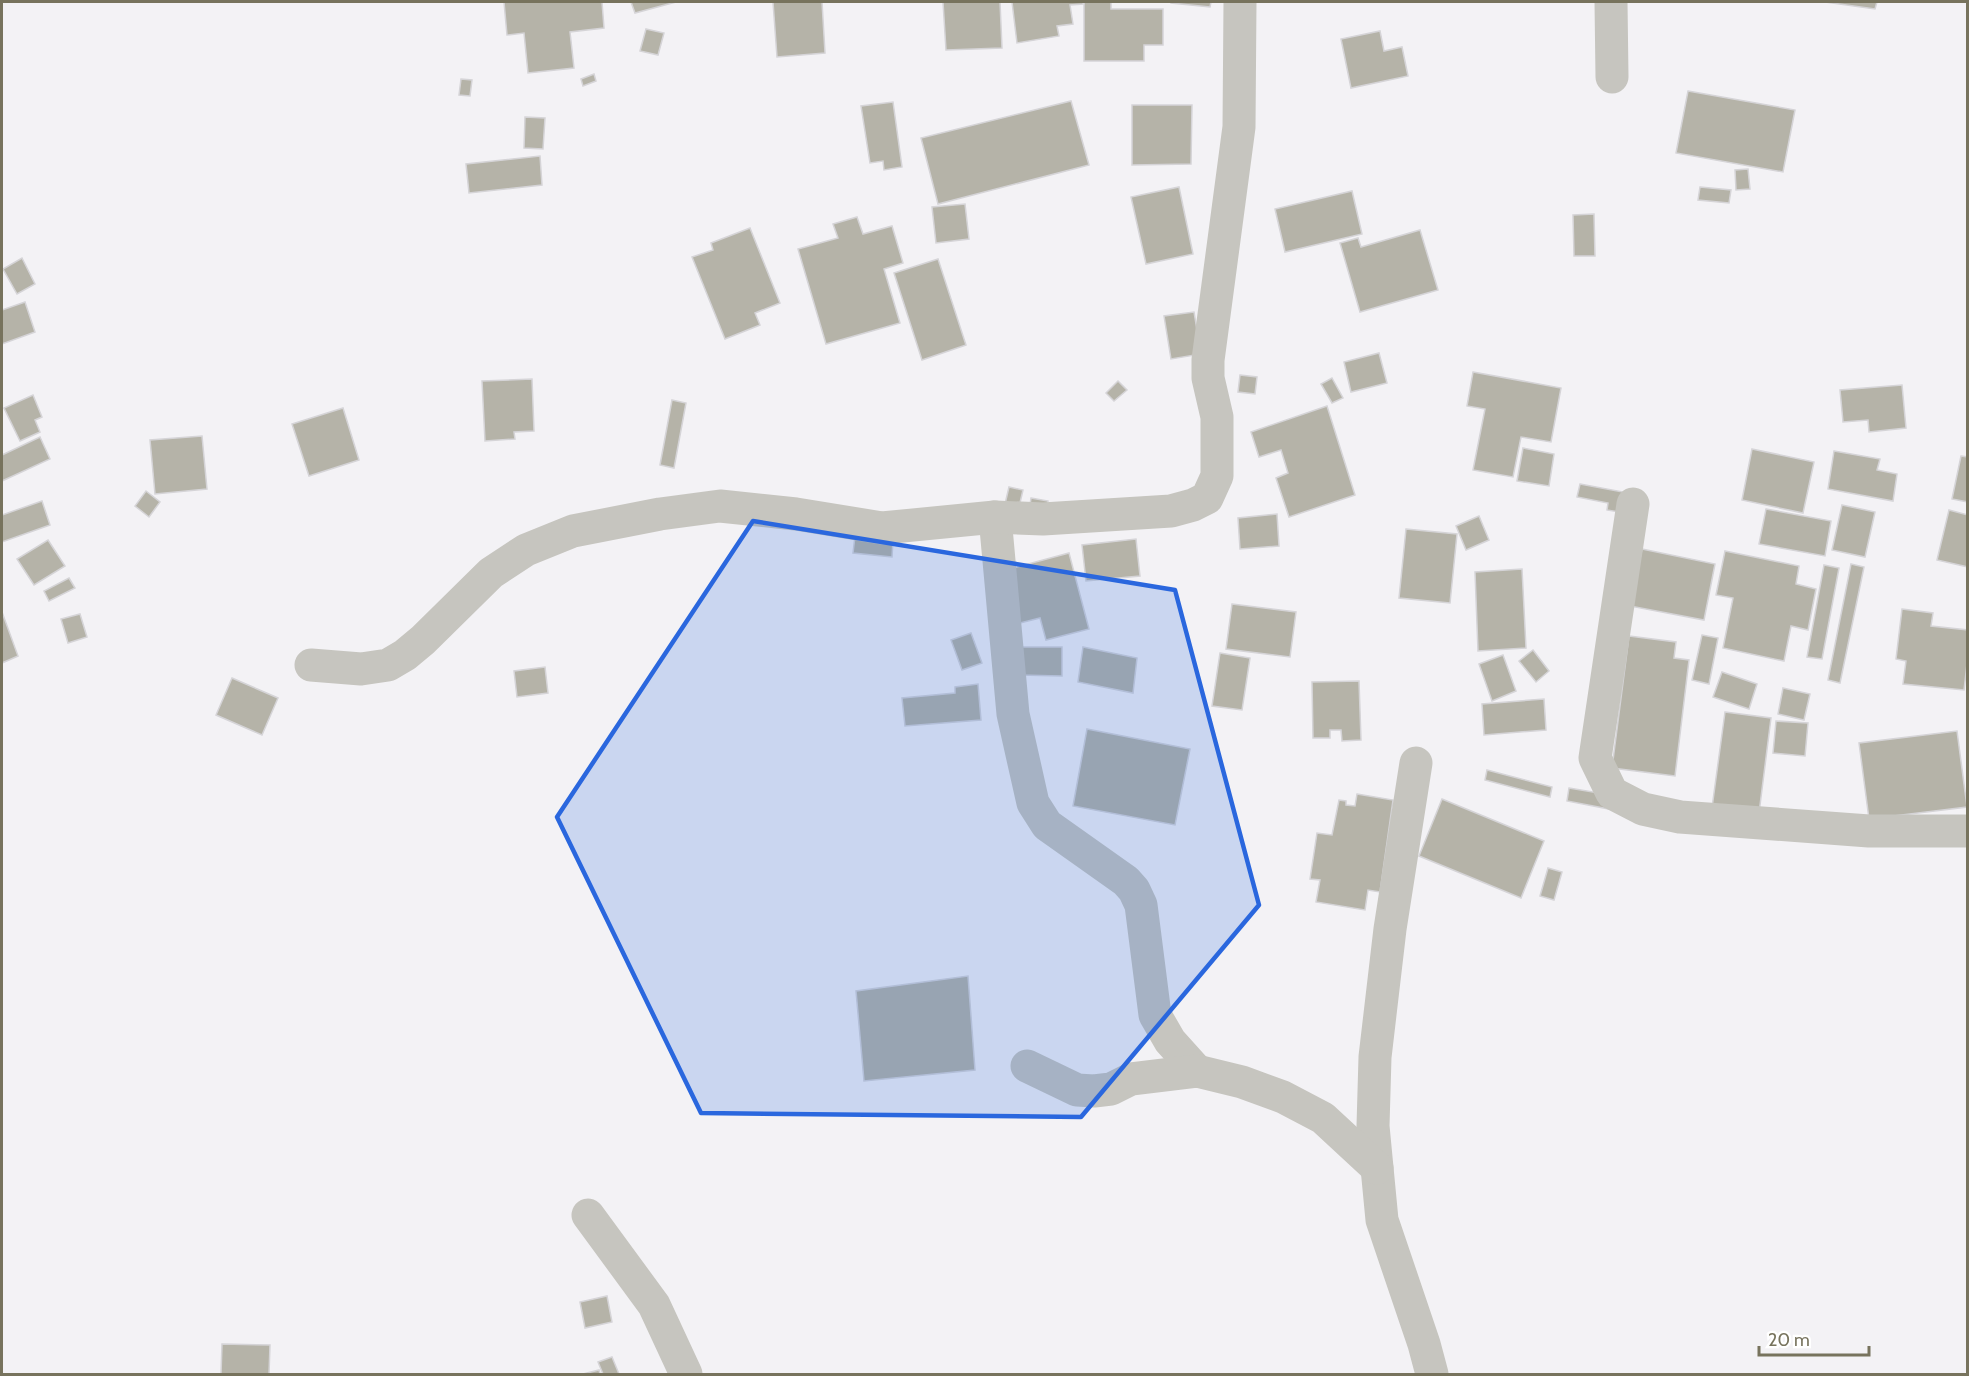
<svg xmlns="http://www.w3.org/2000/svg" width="1969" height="1376" viewBox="0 0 1969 1376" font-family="Cabin,sans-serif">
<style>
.building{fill:#b5b3a8;stroke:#d5d4d7;stroke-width:1.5}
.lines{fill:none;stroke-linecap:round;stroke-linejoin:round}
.minor{stroke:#c6c5bf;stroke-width:33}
.marked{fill:#2a67de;fill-opacity:0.2;stroke:#2a67de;stroke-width:4.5;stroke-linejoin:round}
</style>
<rect width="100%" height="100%" fill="#f3f2f5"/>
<!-- building -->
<g class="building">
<path d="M504,2H602L604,28L570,32L574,68L528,73L524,33L507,35Z"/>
<path d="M631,2H676L635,13Z"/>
<path d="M773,2H822L825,53L777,57Z"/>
<path d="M943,2H1000L1002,48L946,50Z"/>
<path d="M1012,2H1083V4L1070,5L1073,24L1057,26L1059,36L1017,43Z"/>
<path d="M1084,2H1111V9H1163V45H1144V61H1084Z"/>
<path d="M1171,2H1211L1210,7L1171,3Z"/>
<path d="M1825,2H1877L1875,9Z"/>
<path d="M646,29L664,33L658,55L640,51Z"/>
<path d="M1380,31L1384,51L1402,47L1408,76L1351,88L1341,39Z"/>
<path d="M594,74L596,81L583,86L581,79Z"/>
<path d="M461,79L472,80L470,96L459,95Z"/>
<path d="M1688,91L1795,110L1783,172L1676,153Z"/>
<path d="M1071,101L1089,165L938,204L921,138Z"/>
<path d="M893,102L902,167L884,170L883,161L870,163L861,106Z"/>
<path d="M1132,105H1192L1191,164L1132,165Z"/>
<path d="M525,117L545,118L543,149L524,148Z"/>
<path d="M540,156L542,185L469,193L466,164Z"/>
<path d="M1748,169L1750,189L1736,190L1735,170Z"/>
<path d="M1179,187L1193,254L1146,264L1131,197Z"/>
<path d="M1700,187L1731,190L1729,203L1698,200Z"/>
<path d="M1352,191L1362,234L1285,252L1275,209Z"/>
<path d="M965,204L969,239L936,243L932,207Z"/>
<path d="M1594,214L1595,256H1574L1573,215Z"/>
<path d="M857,217L863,234L892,226L903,263L884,269L900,323L826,344L798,249L838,238L833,224Z"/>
<path d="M750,228L780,303L755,313L760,325L725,339L692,257L713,250L711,243Z"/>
<path d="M1420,230L1438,290L1360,312L1340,243L1358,238L1361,247Z"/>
<path d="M22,258L35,284L17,294L3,269Z"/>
<path d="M938,259L966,345L922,360L894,273Z"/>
<path d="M25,302L35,332L2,344V310Z"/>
<path d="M1194,312L1201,354L1171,359L1164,316Z"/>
<path d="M1379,353L1387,383L1351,392L1344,362Z"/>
<path d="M1473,372L1561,388L1551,442L1521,437L1513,477L1473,470L1485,409L1467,406Z"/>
<path d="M1240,375L1257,377L1255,394L1238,392Z"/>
<path d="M1332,378L1343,398L1332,403L1321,384Z"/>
<path d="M532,379L534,431L514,432L515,439L485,441L482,381Z"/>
<path d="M1118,381L1127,390L1114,401L1106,393Z"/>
<path d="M1902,385L1906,428L1869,432L1868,420L1843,422L1840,390Z"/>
<path d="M33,395L42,417L35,420L40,432L20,441L4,408Z"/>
<path d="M672,400L686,403L674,468L660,465Z"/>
<path d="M1327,406L1355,495L1289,517L1276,478L1288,473L1281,450L1259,457L1251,432Z"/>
<path d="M343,408L359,460L309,476L292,424Z"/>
<path d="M202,436L207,489L155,494L150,440Z"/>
<path d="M40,437L50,459L2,481V455Z"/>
<path d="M1523,448L1554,454L1549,486L1517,481Z"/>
<path d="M1752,449L1814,462L1803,513L1742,500Z"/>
<path d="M1834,451L1880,459L1877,470L1897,474L1893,501L1828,489Z"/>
<path d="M1961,456L1968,457V502L1952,499Z"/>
<path d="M1580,484L1623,492L1619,512L1607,510L1608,503L1577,497Z"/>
<path d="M1009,487L1023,490L1019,507L1005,504Z"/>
<path d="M146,491L160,502L149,517L135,506Z"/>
<path d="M1031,498L1048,501L1045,514L1029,512Z"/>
<path d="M42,501L50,525L2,542V515Z"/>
<path d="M1842,505L1875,512L1865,557L1832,550Z"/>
<path d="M1766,509L1831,521L1825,556L1759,544Z"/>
<path d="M1949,510L1968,515V567L1937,560Z"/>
<path d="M1277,514L1279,546L1240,549L1238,518Z"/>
<path d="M1479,516L1489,540L1466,550L1456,526Z"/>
<path d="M1406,529L1457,534L1450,603L1399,598Z"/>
<path d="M855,536L893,540L892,557L853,553Z"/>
<path d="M1136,539L1140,576L1086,581L1082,545Z"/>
<path d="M48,540L65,566L34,585L17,559Z"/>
<path d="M1642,549L1715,564L1704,620L1630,606Z"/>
<path d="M1725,551L1799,566L1796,584L1816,589L1808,630L1791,626L1784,661L1723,648L1733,598L1716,595Z"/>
<path d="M1069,553L1089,629L1046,640L1040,618L1016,624L1002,571Z"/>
<path d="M1851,564L1864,567L1840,683L1828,680Z"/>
<path d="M1824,565L1839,568L1822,659L1807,657Z"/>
<path d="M1522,569L1526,648L1478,651L1475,572Z"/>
<path d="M69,578L75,588L49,601L44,591Z"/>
<path d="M1232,604L1296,612L1290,657L1226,649Z"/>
<path d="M1902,609L1933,613L1931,626L1968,630V655L1964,690L1903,684L1906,661L1896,659Z"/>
<path d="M2,612L18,656L2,663Z"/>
<path d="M80,614L87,637L68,643L61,619Z"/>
<path d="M971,633L982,663L962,670L951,640Z"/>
<path d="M1702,635L1718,638L1709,684L1692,680Z"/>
<path d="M1629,636L1676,642L1674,658L1689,660L1675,776L1612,768Z"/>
<path d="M1020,647H1062V676L1019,675Z"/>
<path d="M1083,647L1137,658L1133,693L1078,682Z"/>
<path d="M1533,650L1549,671L1536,682L1519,661Z"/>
<path d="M1220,653L1250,658L1242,710L1212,706Z"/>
<path d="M1503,655L1516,691L1492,701L1479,664Z"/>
<path d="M545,667L548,693L517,697L514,671Z"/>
<path d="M1722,672L1757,684L1749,709L1713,697Z"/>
<path d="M232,678L278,698L262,735L216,715Z"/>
<path d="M1359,681L1361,740L1342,741L1341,730H1330V738H1313L1312,682Z"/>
<path d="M978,684L981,720L905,726L902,698L955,693V687Z"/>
<path d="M1783,688L1810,694L1804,720L1778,714Z"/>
<path d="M1544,699L1546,730L1484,735L1482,704Z"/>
<path d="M1725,712L1771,718L1758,821L1711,815Z"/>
<path d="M1776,721L1808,723L1805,756L1773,753Z"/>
<path d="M1087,729L1190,749L1175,825L1073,806Z"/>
<path d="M1957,731L1967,807L1869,819L1859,743Z"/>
<path d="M1487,770L1552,787L1550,797L1485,780Z"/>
<path d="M1569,788L1611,795L1609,809L1567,801Z"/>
<path d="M1357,794L1393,800L1380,892L1368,890L1365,910L1316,902L1320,880L1310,879L1317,833L1332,835L1339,800L1346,801V805L1355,806Z"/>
<path d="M1442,799L1544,841L1521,898L1419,856Z"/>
<path d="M1548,868L1562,872L1554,900L1540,896Z"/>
<path d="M968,976L975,1070L864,1081L856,991Z"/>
<path d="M607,1296L612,1322L585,1328L580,1302Z"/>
<path d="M222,1344L270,1345L269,1374H221Z"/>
<path d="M612,1357L619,1374H603L598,1362Z"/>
<path d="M599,1370L600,1374H583Z"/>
</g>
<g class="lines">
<!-- minor -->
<g class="minor">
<path d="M1611,2L1612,77"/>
<path d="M1633,504L1595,758L1612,793L1643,809L1680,817L1869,831H1968"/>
<path d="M995,517L1013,714L1033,803L1047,825L1126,881L1134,890L1141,905L1155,1015L1170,1041L1197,1071"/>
<path d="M311,665L361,669L388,665L405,655L423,640L491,573L526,550L573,531L660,514L720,506L796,514L882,528L995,517L1043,519L1171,511L1193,505L1207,498L1217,476V417L1208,378V360L1239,127L1240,2"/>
<path d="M1416,763L1390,929L1375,1057L1373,1126L1382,1220L1424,1344L1432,1374"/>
<path d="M1027,1066L1077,1090L1094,1091L1111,1089L1131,1079L1197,1071L1242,1082L1283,1097L1323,1118L1377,1168"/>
<path d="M588,1215L654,1305L686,1374"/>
</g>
</g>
<!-- marked area -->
<path class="marked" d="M753,521L1175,590L1259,905L1081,1117L701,1113L557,817Z"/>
<!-- border -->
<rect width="1969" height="1376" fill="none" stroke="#77735d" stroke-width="6"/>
<!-- scale -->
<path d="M1759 1346v9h110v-9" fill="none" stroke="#77735d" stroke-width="3"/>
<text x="1768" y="1346" font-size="18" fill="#77735d" stroke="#ffffff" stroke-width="4.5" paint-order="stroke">20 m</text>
</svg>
